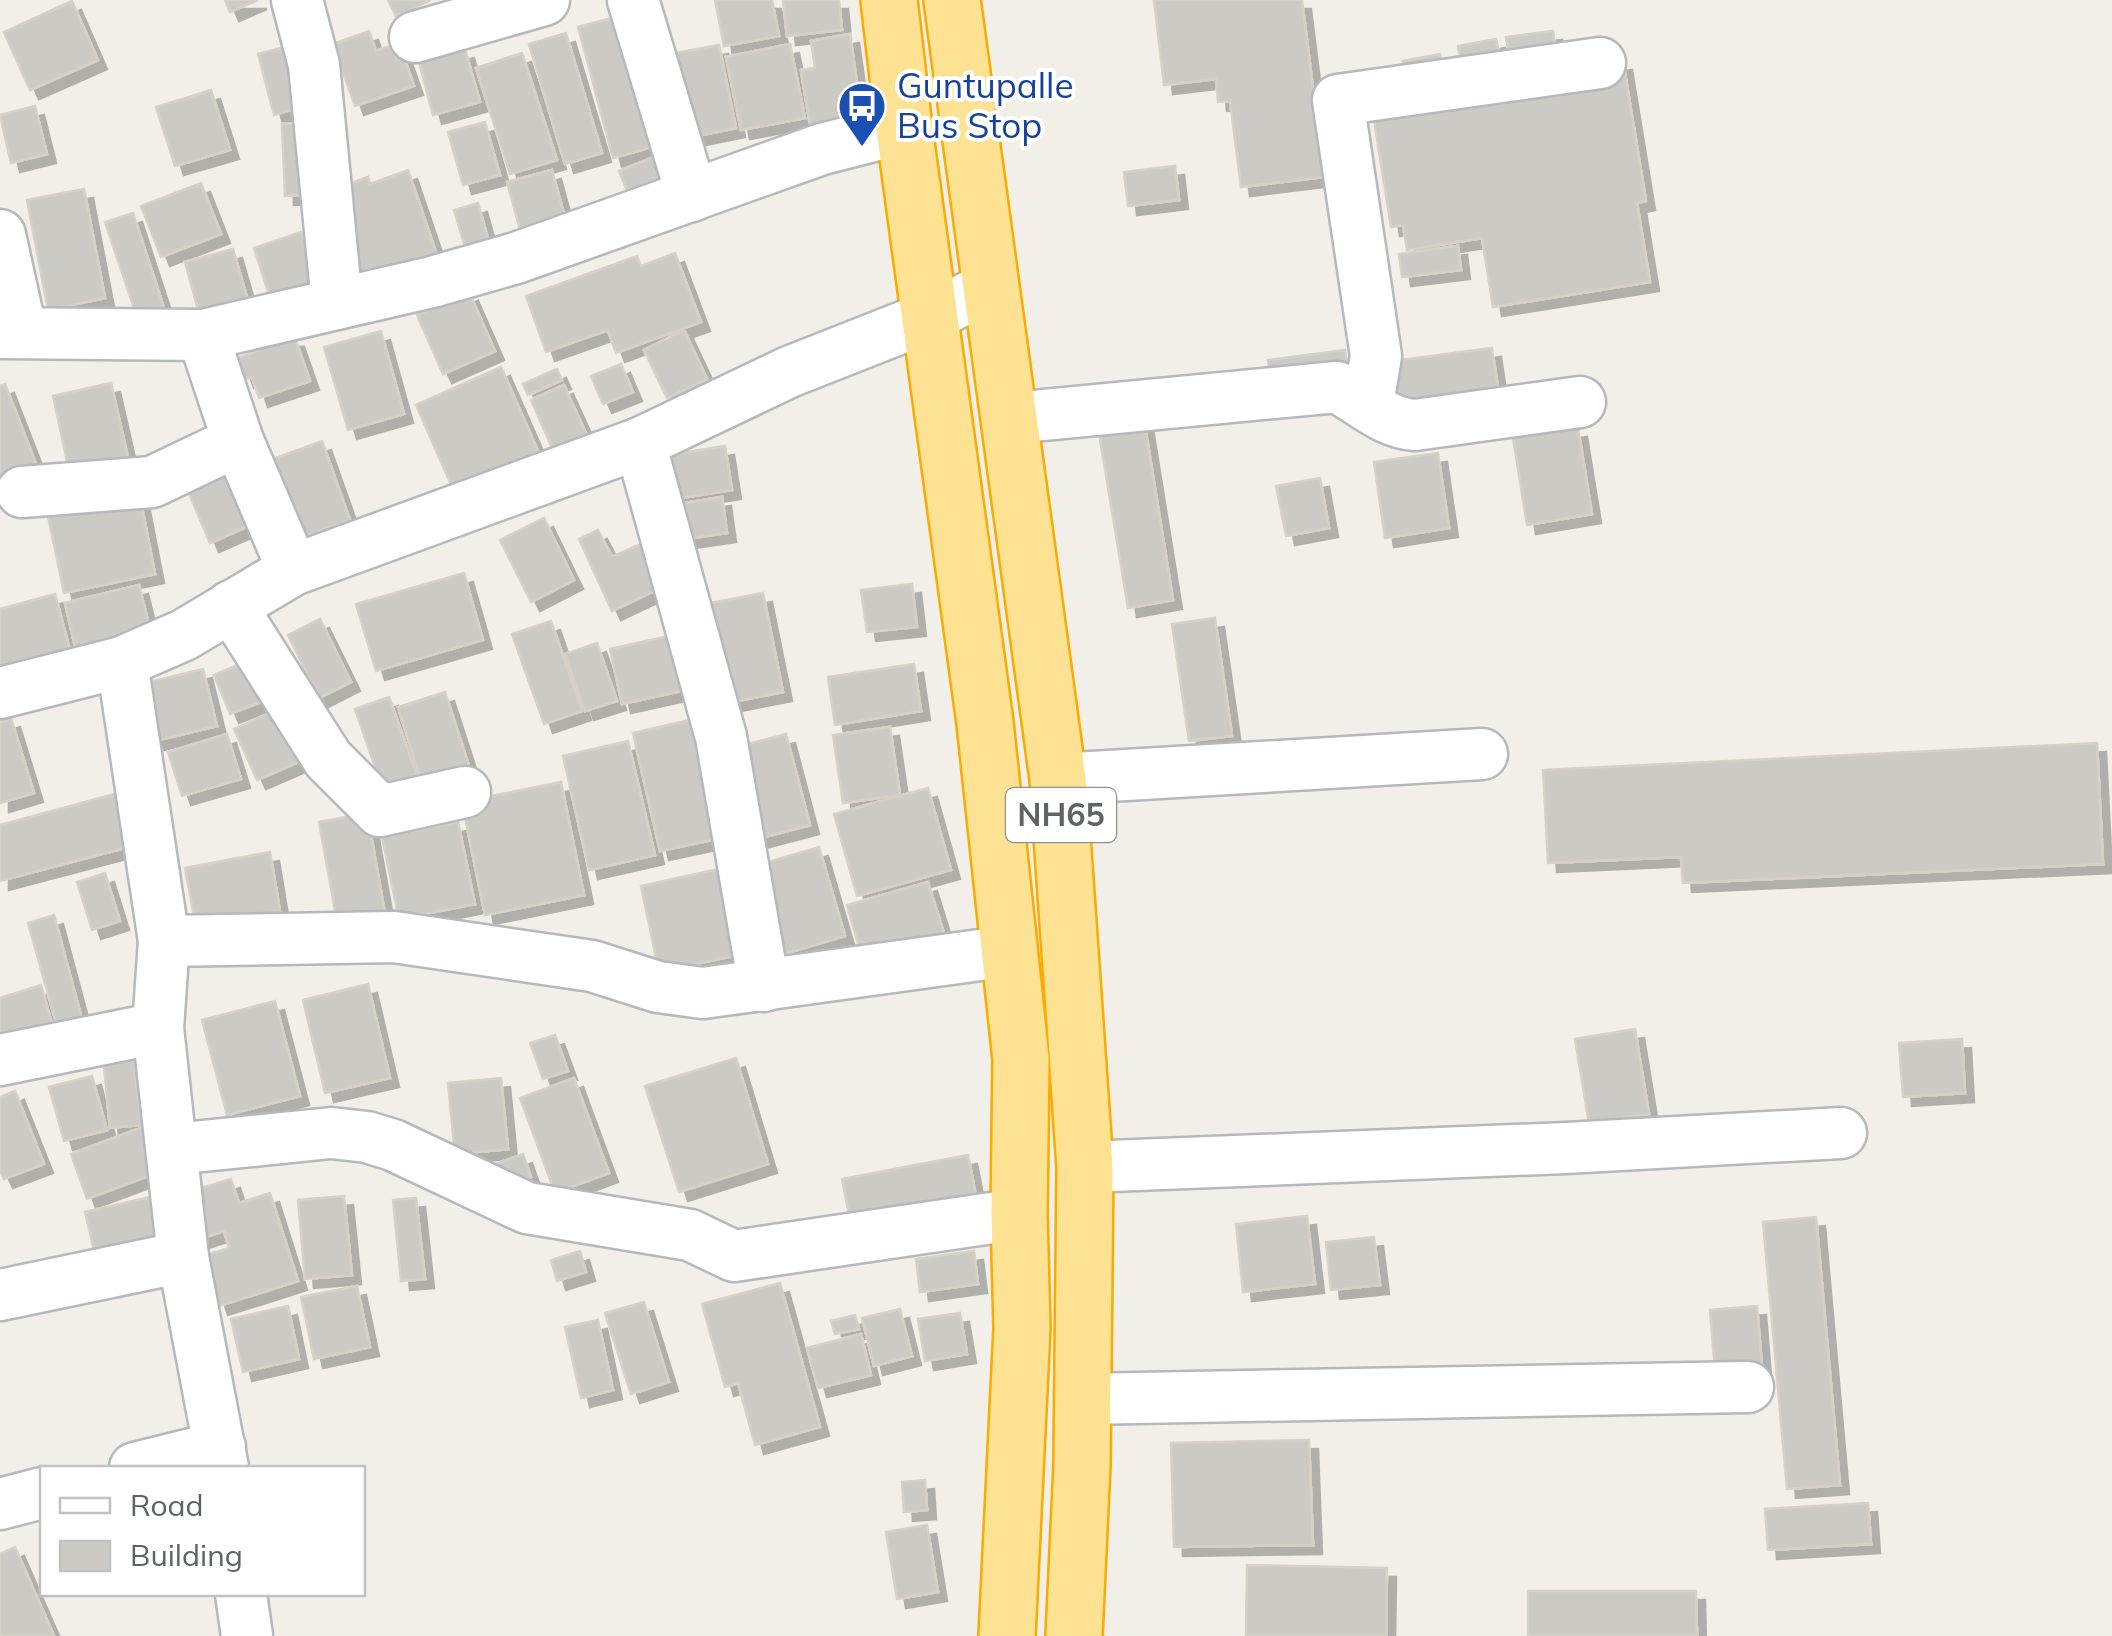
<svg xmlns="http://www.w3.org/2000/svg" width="2112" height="1636" viewBox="0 0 2112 1636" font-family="Mulish,sans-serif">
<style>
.building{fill:#cccac5;stroke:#d6d1c6;stroke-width:2.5;filter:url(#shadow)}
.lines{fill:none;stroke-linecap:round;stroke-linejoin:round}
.minor-casing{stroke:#b5b8bc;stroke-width:55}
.highway-casing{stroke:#f9ab00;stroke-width:60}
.minor{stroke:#fff;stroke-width:50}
.highway{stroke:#fde293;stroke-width:55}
.labels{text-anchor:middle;stroke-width:8;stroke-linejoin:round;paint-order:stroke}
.shield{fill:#fff;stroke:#8f9295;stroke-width:2.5}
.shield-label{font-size:32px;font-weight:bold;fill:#5f6368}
.transit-label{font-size:35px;fill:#164399;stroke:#fff;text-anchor:start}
</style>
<defs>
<filter id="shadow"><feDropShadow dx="9" dy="9" stdDeviation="0" flood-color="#0004"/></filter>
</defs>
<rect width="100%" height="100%" fill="#f1efe8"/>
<!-- building -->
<g class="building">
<path d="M225,0H258L230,12Z"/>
<path d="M388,0H429V1L396,16Z"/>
<path d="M715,0H772L779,36L724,46Z"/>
<path d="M783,0H839L842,30L787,36Z"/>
<path d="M1154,0H1302L1324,177L1241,187L1230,101L1218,102L1216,79L1164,85Z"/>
<path d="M72,1L98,60L30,90L4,32Z"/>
<path d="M627,14L663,144L613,158L578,27Z"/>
<path d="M369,31L376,51L399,43L414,86L355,106L333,44Z"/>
<path d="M1553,31L1556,56L1510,63L1506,37Z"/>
<path d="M566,33L602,153L565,164L529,44Z"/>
<path d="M850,34L862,118L810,125L801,70L815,68L811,41Z"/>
<path d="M1496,39L1502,66L1463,74L1458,46Z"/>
<path d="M296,44L312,104L274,115L258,54Z"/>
<path d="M790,44L805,118L741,130L726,57Z"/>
<path d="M719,45L736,128L682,139L665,55Z"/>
<path d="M465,49L480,102L433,115L419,62Z"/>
<path d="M522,53L557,160L510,174L476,68Z"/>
<path d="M1440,54L1445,76L1407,84L1403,61Z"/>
<path d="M1623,61L1646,201L1637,203L1650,282L1493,307L1482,238L1407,250L1403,225L1391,227L1371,101Z"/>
<path d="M211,90L230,150L175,166L156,107Z"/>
<path d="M35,106L47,154L11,163L0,115Z"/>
<path d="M485,122L500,175L463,185L448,132Z"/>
<path d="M310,123L313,195L285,196L282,124Z"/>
<path d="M659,155L672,186L632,203L619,171Z"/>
<path d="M1175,166L1179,200L1128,206L1124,172Z"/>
<path d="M408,170L437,255L366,288L332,190L368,177L370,184Z"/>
<path d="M552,170L567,225L522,237L507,182Z"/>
<path d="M201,183L221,234L161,257L141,206Z"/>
<path d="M84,189L105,298L48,310L27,200Z"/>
<path d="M478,203L492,253L469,260L454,210Z"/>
<path d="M133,213L164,308L137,317L105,222Z"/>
<path d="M301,232L319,289L272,304L254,248Z"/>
<path d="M1458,246L1461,270L1402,277L1399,254Z"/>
<path d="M233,249L249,304L200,317L185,262Z"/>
<path d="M675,253L701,322L616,353L608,330L546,352L526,296L637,256L641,266Z"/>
<path d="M469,292L495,351L443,374L417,315Z"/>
<path d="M684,330L707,379L667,398L644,350Z"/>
<path d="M381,331L404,414L348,430L324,347Z"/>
<path d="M256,336L295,338L310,381L259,398L252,377L245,379L238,358L260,350Z"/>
<path d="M1492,348L1499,395L1399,409L1393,361Z"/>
<path d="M1345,350L1347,370L1270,380L1268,360Z"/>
<path d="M621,364L633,392L603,404L591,376Z"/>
<path d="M501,367L538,451L453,489L416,405Z"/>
<path d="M557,369L562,380L528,395L523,384Z"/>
<path d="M111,383L129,462L70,475L53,396Z"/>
<path d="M5,384L36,464L0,478V386Z"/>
<path d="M564,385L590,442L556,457L531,400Z"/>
<path d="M1144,420L1173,600L1128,608L1098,427Z"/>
<path d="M1578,428L1592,514L1527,525L1513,438Z"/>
<path d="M322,441L350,520L291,541L262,463Z"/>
<path d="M725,446L732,490L674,499L668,455Z"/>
<path d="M1438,453L1449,528L1385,538L1374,462Z"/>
<path d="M232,473L253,524L210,543L188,491Z"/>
<path d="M1320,478L1329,528L1286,536L1276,486Z"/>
<path d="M140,497L155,574L64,593L48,516Z"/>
<path d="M722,497L727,533L685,539L679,504Z"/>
<path d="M544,518L574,580L531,602L500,540Z"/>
<path d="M598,530L612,557L645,542L665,586L612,611L579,539Z"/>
<path d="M464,573L483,640L376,671L356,604Z"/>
<path d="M912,584L917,627L867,632L861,590Z"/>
<path d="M139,585L151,633L76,651L65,603Z"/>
<path d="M763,593L783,692L732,702L711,603Z"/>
<path d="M55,594L75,669L0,689V609Z"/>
<path d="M1215,618L1232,736L1189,741L1172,624Z"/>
<path d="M320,619L351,682L319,698L288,635Z"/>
<path d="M551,621L582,711L544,724L512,634Z"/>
<path d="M669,636L681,691L622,704L610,649Z"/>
<path d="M597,643L617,701L585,711L565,654Z"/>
<path d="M245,662L261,702L230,714L214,675Z"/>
<path d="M914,664L921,711L835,725L828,677Z"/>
<path d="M203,669L217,726L155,741L141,684Z"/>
<path d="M445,692L470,769L422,784L398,707Z"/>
<path d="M389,697L420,784L385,796L355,709Z"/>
<path d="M281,708L303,760L257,780L234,729Z"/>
<path d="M11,718L34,793L0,803V722Z"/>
<path d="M694,719L721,838L660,851L633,733Z"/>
<path d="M890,727L900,795L843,803L833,735Z"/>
<path d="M227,734L241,779L182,796L168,752Z"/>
<path d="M786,734L810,825L757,839L733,748Z"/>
<path d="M628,741L655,855L589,870L563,756Z"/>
<path d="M2097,743L2103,864L1683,883L1681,857L1548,863L1543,770Z"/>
<path d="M561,782L584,895L485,915L462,802Z"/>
<path d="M928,788L951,870L857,896L834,814Z"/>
<path d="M118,793L132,846L0,881V825Z"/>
<path d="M367,813L386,919L338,927L319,822Z"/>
<path d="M458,822L475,904L399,919L382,837Z"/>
<path d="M819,847L845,936L774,957L748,868Z"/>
<path d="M270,852L280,912L196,927L185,868Z"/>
<path d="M732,866L751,952L659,972L641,886Z"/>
<path d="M105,873L120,921L92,930L77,882Z"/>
<path d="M928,882L945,937L863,961L847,905Z"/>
<path d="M54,915L84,1027L59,1033L28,923Z"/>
<path d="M368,984L390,1078L325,1093L303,1000Z"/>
<path d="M41,985L54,1031L0,1041V998Z"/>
<path d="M275,1001L300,1096L227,1115L202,1020Z"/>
<path d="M1635,1029L1649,1114L1589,1123L1575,1039Z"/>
<path d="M555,1035L568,1071L543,1079L530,1043Z"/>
<path d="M1962,1039L1965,1093L1903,1097L1899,1043Z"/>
<path d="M133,1053L141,1125L110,1128L103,1056Z"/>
<path d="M736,1058L768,1164L679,1192L645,1086Z"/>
<path d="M92,1076L107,1130L64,1141L49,1087Z"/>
<path d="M501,1078L508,1149L455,1154L448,1083Z"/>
<path d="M574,1078L609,1173L555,1193L520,1098Z"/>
<path d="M15,1091L44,1164L4,1179L0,1170V1097Z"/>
<path d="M143,1127L159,1172L87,1199L71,1154Z"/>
<path d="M523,1154L531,1177L504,1187L496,1164Z"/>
<path d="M968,1155L976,1196L850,1220L842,1179Z"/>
<path d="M231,1179L239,1203L270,1193L298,1281L219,1306L203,1256L229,1248L224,1231L200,1239L185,1193Z"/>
<path d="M344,1196L352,1275L305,1279L298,1200Z"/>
<path d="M150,1197L160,1244L96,1259L85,1212Z"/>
<path d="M416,1198L425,1279L401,1281L393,1200Z"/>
<path d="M1307,1216L1315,1284L1243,1292L1236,1224Z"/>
<path d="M1816,1217L1840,1485L1787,1489L1763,1222Z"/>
<path d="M1374,1237L1380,1285L1331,1290L1326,1242Z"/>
<path d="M580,1251L586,1272L557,1281L551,1260Z"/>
<path d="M974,1251L978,1284L920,1292L916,1259Z"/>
<path d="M780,1283L820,1427L755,1445L738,1383L725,1387L702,1304Z"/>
<path d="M357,1286L370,1347L314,1359L301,1297Z"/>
<path d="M644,1302L669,1382L631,1394L605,1313Z"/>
<path d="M288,1306L299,1359L243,1372L231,1319Z"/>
<path d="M1757,1306L1763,1379L1716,1383L1710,1310Z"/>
<path d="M900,1309L912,1356L874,1366L862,1318Z"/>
<path d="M960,1313L967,1354L925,1361L918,1319Z"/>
<path d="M855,1315L859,1329L835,1334L831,1321Z"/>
<path d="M598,1320L613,1390L581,1398L565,1327Z"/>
<path d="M861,1334L871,1375L818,1388L807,1348Z"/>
<path d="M1309,1440L1313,1545L1174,1547L1171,1443Z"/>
<path d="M925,1480L927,1510L904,1512L902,1482Z"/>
<path d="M1868,1503L1871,1544L1768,1550L1765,1509Z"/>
<path d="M927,1525L938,1592L897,1599L886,1532Z"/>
<path d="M15,1547L54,1636H0V1554Z"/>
<path d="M1247,1565L1387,1568L1386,1636H1246Z"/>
<path d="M1528,1591H1696L1697,1636H1528Z"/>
</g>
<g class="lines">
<!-- minor casing -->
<g class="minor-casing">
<g id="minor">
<path d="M297,0L314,65L337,303"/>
<path d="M633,0L692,196"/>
<path d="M415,37L544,0"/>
<path d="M0,235L21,331"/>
<path d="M0,333L203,335L432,282L516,258L822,149L904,128"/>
<path d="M203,335L238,441L293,570"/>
<path d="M1368,404L1376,356L1338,100L1600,63"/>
<path d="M1011,418L1337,387C1363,401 1385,423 1415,425L1580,402"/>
<path d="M640,443L721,737L764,986"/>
<path d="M22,492L152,482L238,441"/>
<path d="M231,606L328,759L380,811L465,792"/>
<path d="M122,662L164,941L158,1028L183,1257L223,1468"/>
<path d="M0,693L122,662L184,635L293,570L640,443L789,372L931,316L991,286"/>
<path d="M1058,779L1482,754"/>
<path d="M164,941L394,937L592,966L658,987L703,993L1009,951"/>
<path d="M0,1060L158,1028"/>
<path d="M173,1149L331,1133L367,1137L393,1145L527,1208L690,1235L734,1256L1019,1214"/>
<path d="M1085,1167L1566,1148L1841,1133"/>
<path d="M0,1295L183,1257"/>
<path d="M1083,1399L1748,1387"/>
<path d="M135,1468L220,1447"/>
<path d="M0,1504L42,1493"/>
<path d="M241,1594L247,1636"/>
</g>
</g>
<!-- highway casing -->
<g class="highway-casing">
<g id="highway">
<path d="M889,0L904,128L985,723L1021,1059L1019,1214L1022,1328L1007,1636"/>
<path d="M952,0L1058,779L1085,1167L1082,1465L1074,1636"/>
</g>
</g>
<!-- minor -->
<use href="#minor" class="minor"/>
<!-- highway -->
<use href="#highway" class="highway"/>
</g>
<!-- icons -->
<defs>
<g id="bus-pin" transform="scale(2.5)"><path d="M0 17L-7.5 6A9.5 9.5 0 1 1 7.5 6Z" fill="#1a4fb4" stroke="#fff"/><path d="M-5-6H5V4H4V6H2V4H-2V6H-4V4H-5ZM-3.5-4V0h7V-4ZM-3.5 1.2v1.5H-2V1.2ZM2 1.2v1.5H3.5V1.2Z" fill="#fff"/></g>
</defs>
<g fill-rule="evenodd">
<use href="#bus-pin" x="862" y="106"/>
</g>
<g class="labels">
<!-- shield labels -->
<rect class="shield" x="1006" y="788" width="110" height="54" rx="8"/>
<g class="shield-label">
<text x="1061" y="826">NH65</text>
</g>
<!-- transit labels -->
<g class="transit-label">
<text x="897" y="98">Guntupalle<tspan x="897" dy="40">Bus Stop</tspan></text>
</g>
</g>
<!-- legend -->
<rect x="40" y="1466" width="325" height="130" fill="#ffffff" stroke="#bfc1c3" stroke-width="2.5"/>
<rect x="60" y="1498" width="50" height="15" fill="#ffffff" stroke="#bfc1c3" stroke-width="2.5"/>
<text x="130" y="1516" font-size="30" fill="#5f6368">Road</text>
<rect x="60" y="1541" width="50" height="30" fill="#cccac5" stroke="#bfc1c3" stroke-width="2.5"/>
<text x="130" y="1566" font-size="30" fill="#5f6368">Building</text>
</svg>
